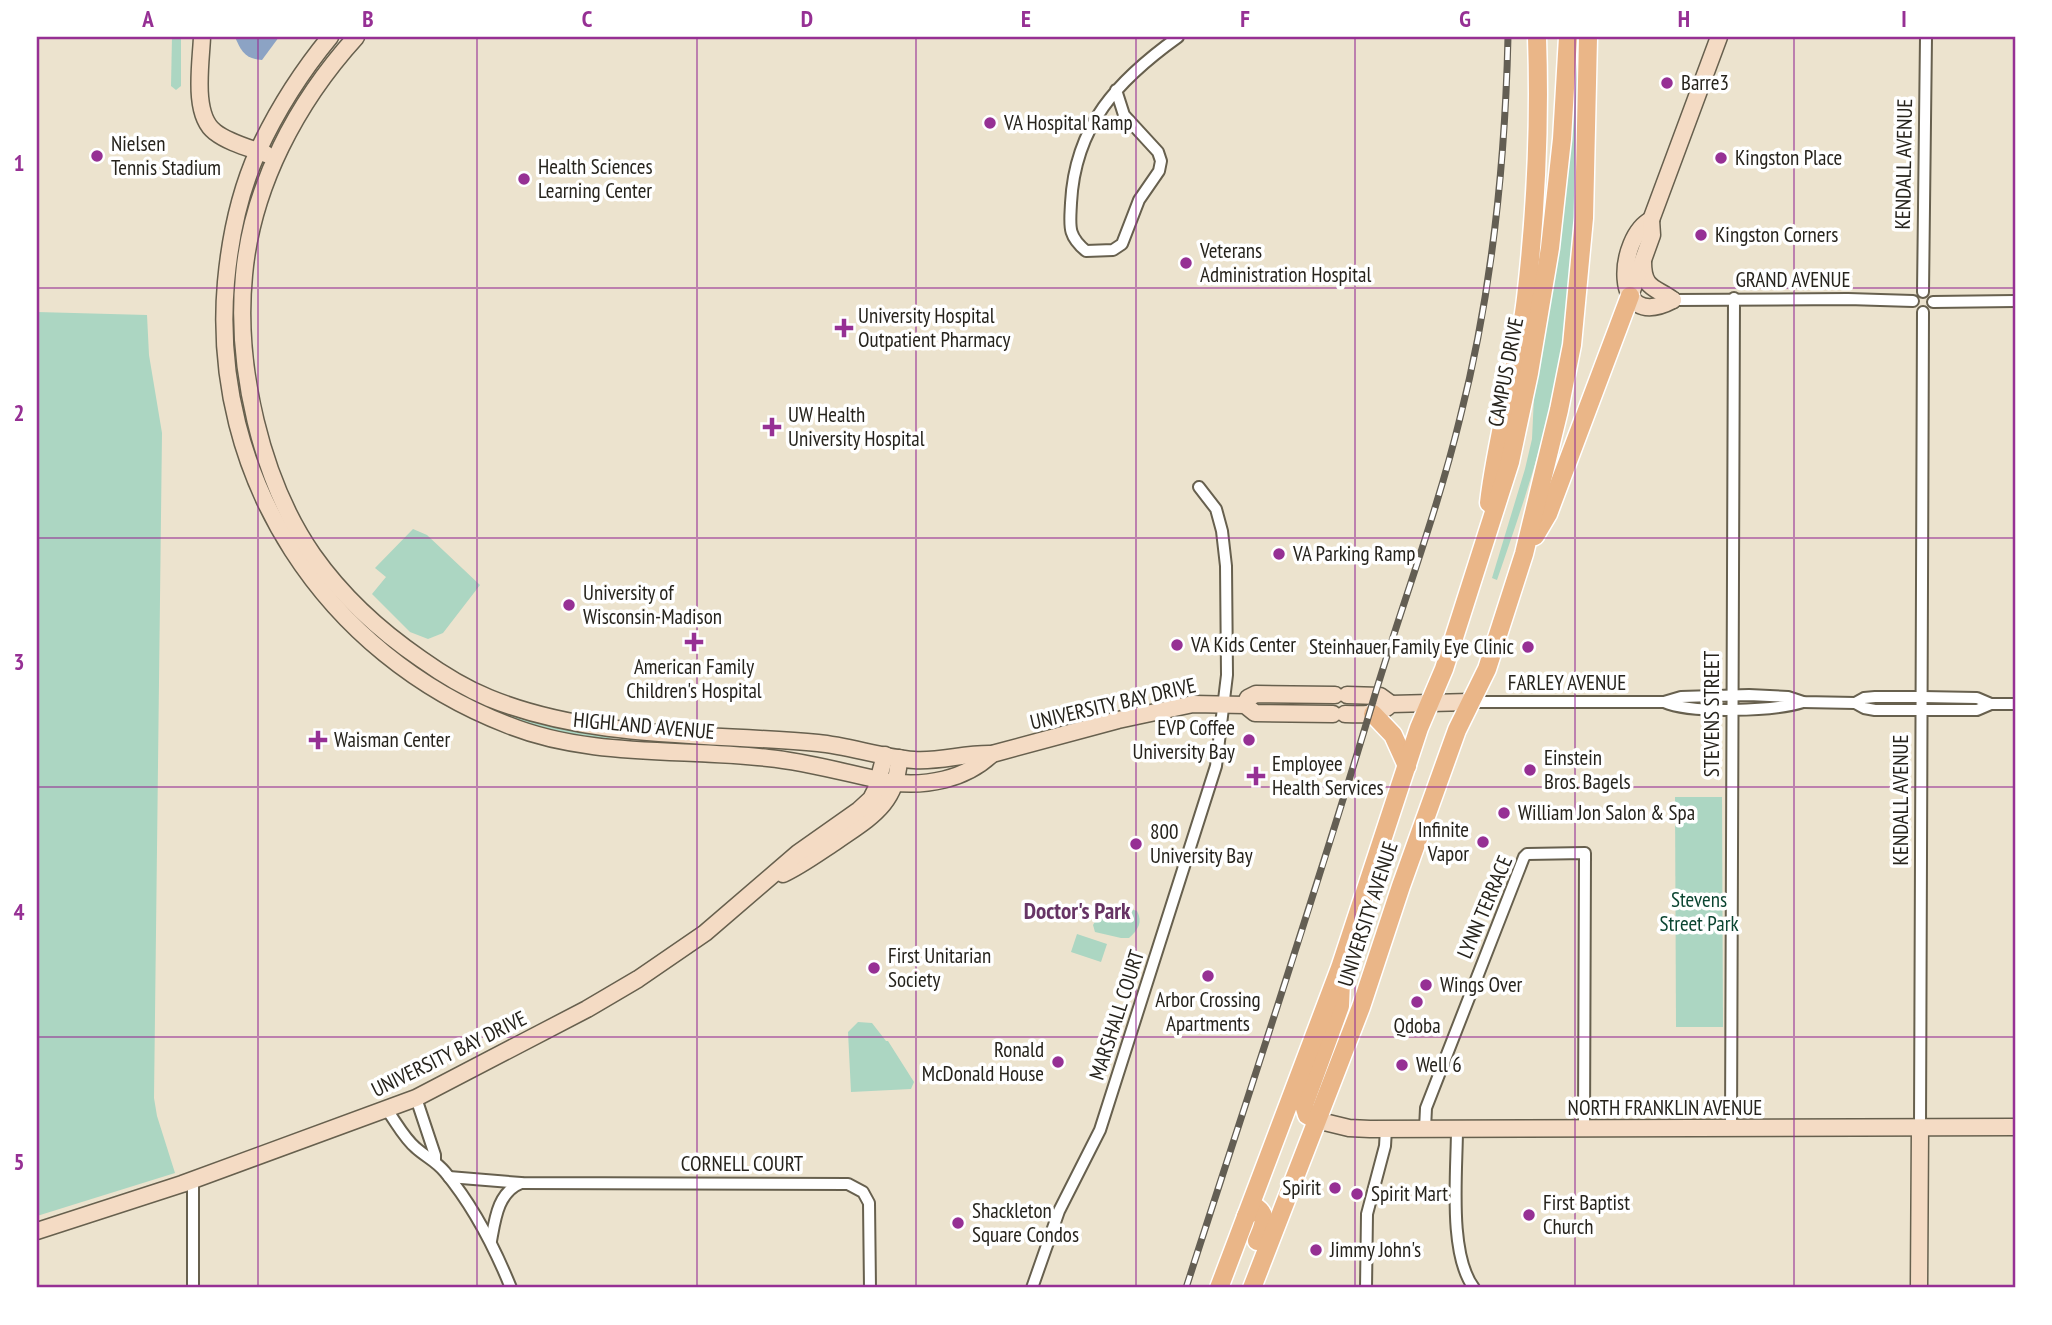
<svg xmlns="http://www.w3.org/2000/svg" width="2052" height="1325" viewBox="0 0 2052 1325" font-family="'PT Sans Narrow',sans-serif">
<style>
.green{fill:#acd6c2}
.water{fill:#8ca3c4}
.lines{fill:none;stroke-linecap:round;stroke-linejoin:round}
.street-casing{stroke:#67604e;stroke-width:14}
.secondary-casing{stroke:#67604e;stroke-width:19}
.primary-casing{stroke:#fff;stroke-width:21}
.street{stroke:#fff;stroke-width:10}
.secondary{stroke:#f4dbc4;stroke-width:16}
.primary{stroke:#eab688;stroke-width:18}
.rail-casing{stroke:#635e53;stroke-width:7}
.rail{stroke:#fff;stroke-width:4.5;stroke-dasharray:13;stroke-linecap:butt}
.grid{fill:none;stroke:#963094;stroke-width:2;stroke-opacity:0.55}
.poi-dot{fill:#963094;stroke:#fff;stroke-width:2.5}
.labels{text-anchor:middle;stroke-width:7;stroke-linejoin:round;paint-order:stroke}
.poi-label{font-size:21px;fill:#26231c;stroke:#fff;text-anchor:start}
.street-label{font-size:21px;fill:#26231c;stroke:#fff}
.park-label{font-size:21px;fill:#0b4531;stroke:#fff}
.neighbourhood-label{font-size:23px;font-weight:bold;fill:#673465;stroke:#fff}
.neatline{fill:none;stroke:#963094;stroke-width:2.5}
.grid-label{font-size:23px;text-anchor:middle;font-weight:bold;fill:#963094}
</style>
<rect width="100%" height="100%" fill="#ece3ce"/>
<!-- green -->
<g class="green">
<path d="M172,37H181V86L176,90L171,86Z"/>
<path d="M1575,62H1579C1578,172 1577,284 1554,391C1540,455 1518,519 1497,580L1492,578L1525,469L1532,439L1534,397L1556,267L1569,155Z"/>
<path d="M37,312L147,315L149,355L162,433L154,1098L157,1116L175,1173L37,1216Z"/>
<path d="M413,529L427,535L480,585L443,633L428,639L410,632L372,594L386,577L375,568Z"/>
<path d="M473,698C522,718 569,731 621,736C570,747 518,721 471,703Z"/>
<path d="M1675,797H1722L1723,1027H1676Z"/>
<path d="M1124,907L1137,911C1143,922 1138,930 1129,938H1121L1095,932L1093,925L1099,915Z"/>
<path d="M1077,934L1107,944L1101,962L1071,952Z"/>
<path d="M858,1022L872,1023L886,1041H888L914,1082L911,1089L851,1092L848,1032Z"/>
</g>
<!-- water -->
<path class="water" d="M235,37H279L262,60C245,59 241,51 235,37Z"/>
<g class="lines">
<!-- street casing -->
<g class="street-casing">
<g id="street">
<path d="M1116,90L1124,115L1158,152L1161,161L1159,171L1139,200L1122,244L1113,250L1086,251C1067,235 1070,226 1071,203C1075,125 1118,80 1178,37"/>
<path d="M1923,292L1926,37"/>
<path d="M1673,300L1848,299L1913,301"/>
<path d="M1933,302L2015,301"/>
<path d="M1470,702H1664C1691,714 1775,711 1803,702"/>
<path d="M1664,702L1681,697L1749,695L1788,697L1803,702L1855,703L1864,708L1875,710H1977L1991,704"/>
<path d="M1855,703L1864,698L1875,697H1923L1977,698L1991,704H2015"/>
<path d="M416,1098L435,1155V1161"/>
<path d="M387,1110C396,1122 404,1138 416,1148C426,1157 436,1161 445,1172C474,1207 494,1246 511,1288"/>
<path d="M1457,1128C1457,1172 1448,1254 1474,1288"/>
<path d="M1920,1128L1923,312"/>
<path d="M1425,1129L1426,1108L1524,857L1527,854L1585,853L1584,1129"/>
<path d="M1731,1129L1734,298"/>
<path d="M449,1177L521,1183L848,1184L863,1192L869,1203L870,1288"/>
<path d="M193,1179V1288"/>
<path d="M491,1241C495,1219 498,1192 521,1183"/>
<path d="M1032,1288L1059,1211L1100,1130L1216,766L1227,675L1226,566L1222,531L1216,509L1199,487"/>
<path d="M1366,1288L1367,1214L1385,1146L1386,1129"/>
</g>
</g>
<!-- secondary casing -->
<g class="secondary-casing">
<g id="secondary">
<path d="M202,37C201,63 192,115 215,132C229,143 250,148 266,154"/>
<path d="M330,37C302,71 277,110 258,151C240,191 230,238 226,282C209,477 326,655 508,725C590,758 682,748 768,758C809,762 849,774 889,782C925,787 965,780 992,754"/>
<path d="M356,37C297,102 252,186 244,275C235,366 261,480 313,555C342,596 380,631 421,659C442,674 465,688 489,698C592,740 709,733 818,743C850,746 882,758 914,760C940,762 965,753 992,754L1118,720L1193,704L1245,705L1255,713L1333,714"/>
<path d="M1651,220L1719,37"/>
<path d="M1651,220C1618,236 1609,334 1673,300"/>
<path d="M1643,262C1643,290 1656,287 1673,300"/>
<path d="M1630,296L1652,235L1651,220"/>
<path d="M1347,695L1380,696L1391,704"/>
<path d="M1245,705L1248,698L1256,694L1335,695"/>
<path d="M1345,714C1362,714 1378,717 1391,704L1470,702"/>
<path d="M783,874C802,865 818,853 835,842C869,818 897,805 899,758"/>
<path d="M1316,1120L1349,1128L1370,1129L2015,1127"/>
<path d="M37,1231L182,1184L416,1098L587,1009L638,979L705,933L798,853L859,810L871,799L876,789L885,755"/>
<path d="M1919,1288L1920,1128"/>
</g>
</g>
<!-- primary casing -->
<g class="primary-casing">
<g id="primary">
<path d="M1489,503C1497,434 1518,367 1526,298C1536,211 1540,124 1537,37"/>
<path d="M1535,536L1548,514L1630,296"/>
<path d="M1373,714L1393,735L1407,766"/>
<path d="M1316,1120L1307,1115L1304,1105L1340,1006L1341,982"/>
<path d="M1246,1216L1257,1208C1269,1217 1262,1229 1257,1241"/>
<path d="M1219,1288L1340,968L1419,728L1444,669L1510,462L1529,373L1550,248L1562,139L1568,37"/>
<path d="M1252,1288L1361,1007L1401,886L1457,730L1487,669L1524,554L1559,410L1572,345L1584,218L1588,37"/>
</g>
</g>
<!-- street -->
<use href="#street" class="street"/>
<!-- secondary -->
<use href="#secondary" class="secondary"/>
<!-- primary -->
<use href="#primary" class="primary"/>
<!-- rail casing -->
<g class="rail-casing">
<path id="rail" d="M1186,1288C1249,1092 1315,896 1374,698C1402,604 1437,513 1460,418C1492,293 1505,165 1508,37"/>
</g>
<!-- rail -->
<use href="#rail" class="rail"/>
</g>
<!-- grid -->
<path class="grid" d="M258,37V1288M477,37V1288M697,37V1288M916,37V1288M1136,37V1288M1355,37V1288M1575,37V1288M1794,37V1288M37,288H2015M37,538H2015M37,787H2015M37,1037H2015"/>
<!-- markers -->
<g class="poi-dot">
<circle cx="1667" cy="83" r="7"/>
<circle cx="990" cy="123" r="7"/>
<circle cx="97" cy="156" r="7"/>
<circle cx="1721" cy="158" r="7"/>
<circle cx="524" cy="179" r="7"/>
<circle cx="1701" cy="235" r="7"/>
<circle cx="1186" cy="263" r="7"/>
<path d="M840.5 317.5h7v7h7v7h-7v7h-7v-7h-7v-7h7z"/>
<path d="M768.5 416.5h7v7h7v7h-7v7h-7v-7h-7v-7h7z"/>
<circle cx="1279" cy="554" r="7"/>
<circle cx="569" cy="605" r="7"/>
<path d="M690.5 631.5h7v7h7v7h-7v7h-7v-7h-7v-7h7z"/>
<circle cx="1177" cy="645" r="7"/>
<circle cx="1528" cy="647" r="7"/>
<path d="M314.5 729.5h7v7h7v7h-7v7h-7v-7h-7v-7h7z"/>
<circle cx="1249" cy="740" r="7"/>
<circle cx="1530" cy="770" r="7"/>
<path d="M1252.5 765.5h7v7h7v7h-7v7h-7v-7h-7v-7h7z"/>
<circle cx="1504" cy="813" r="7"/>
<circle cx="1483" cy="842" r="7"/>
<circle cx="1136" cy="844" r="7"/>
<circle cx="874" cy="968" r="7"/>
<circle cx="1208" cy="976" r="7"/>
<circle cx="1426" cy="985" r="7"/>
<circle cx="1417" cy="1002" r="7"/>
<circle cx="1058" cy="1062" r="7"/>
<circle cx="1402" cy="1065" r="7"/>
<circle cx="1335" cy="1188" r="7"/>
<circle cx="1357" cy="1194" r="7"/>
<circle cx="1529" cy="1215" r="7"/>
<circle cx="958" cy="1223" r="7"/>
<circle cx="1316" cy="1250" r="7"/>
</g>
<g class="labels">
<!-- poi labels -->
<g class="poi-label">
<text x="1681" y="90">Barre3</text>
<text x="1004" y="130">VA Hospital Ramp</text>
<text x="111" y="151">Nielsen<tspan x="111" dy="24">Tennis Stadium</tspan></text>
<text x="1735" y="165">Kingston Place</text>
<text x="538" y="174">Health Sciences<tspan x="538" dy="24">Learning Center</tspan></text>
<text x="1715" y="242">Kingston Corners</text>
<text x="1200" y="258">Veterans<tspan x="1200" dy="24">Administration Hospital</tspan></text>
<text x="858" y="323">University Hospital<tspan x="858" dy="24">Outpatient Pharmacy</tspan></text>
<text x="788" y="422">UW Health<tspan x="788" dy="24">University Hospital</tspan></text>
<text x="1293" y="561">VA Parking Ramp</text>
<text x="583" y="600">University of<tspan x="583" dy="24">Wisconsin-Madison</tspan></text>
<text x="1191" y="652">VA Kids Center</text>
<text x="1514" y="654" text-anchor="end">Steinhauer Family Eye Clinic</text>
<text x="694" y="674" text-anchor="middle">American Family<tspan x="694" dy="24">Children's Hospital</tspan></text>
<text x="1235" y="735" text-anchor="end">EVP Coffee<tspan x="1235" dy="24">University Bay</tspan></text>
<text x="334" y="747">Waisman Center</text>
<text x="1544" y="765">Einstein<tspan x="1544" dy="24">Bros. Bagels</tspan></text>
<text x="1272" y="771">Employee<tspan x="1272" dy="24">Health Services</tspan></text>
<text x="1518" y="820">William Jon Salon &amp; Spa</text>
<text x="1469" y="837" text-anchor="end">Infinite<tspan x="1469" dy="24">Vapor</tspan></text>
<text x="1150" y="839">800<tspan x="1150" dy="24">University Bay</tspan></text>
<text x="888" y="963">First Unitarian<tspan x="888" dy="24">Society</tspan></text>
<text x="1440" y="992">Wings Over</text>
<text x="1208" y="1007" text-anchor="middle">Arbor Crossing<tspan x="1208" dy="24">Apartments</tspan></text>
<text x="1417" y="1033" text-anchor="middle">Qdoba</text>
<text x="1044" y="1057" text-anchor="end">Ronald<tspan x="1044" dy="24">McDonald House</tspan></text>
<text x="1416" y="1072">Well 6</text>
<text x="1321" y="1195" text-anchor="end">Spirit</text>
<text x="1371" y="1201">Spirit Mart</text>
<text x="1543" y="1210">First Baptist<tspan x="1543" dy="24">Church</tspan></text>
<text x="972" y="1218">Shackleton<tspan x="972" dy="24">Square Condos</tspan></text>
<text x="1330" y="1257">Jimmy John's</text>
</g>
<!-- street labels -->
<g class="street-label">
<text transform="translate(1904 164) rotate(-89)" y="7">KENDALL AVENUE</text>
<text x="1793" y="287">GRAND AVENUE</text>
<text transform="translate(1506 372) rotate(-79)" y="7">CAMPUS DRIVE</text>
<text x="1567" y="690">FARLEY AVENUE</text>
<text transform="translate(1113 704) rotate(-13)" y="7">UNIVERSITY BAY DRIVE</text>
<text transform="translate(1712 714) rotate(-90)" y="7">STEVENS STREET</text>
<text transform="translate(644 726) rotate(5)" y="7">HIGHLAND AVENUE</text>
<text transform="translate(1901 800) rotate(-90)" y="7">KENDALL AVENUE</text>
<text transform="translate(1485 907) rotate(-67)" y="7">LYNN TERRACE</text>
<text transform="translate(1368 914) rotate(-72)" y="7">UNIVERSITY AVENUE</text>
<text transform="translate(1117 1015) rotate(-72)" y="7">MARSHALL COURT</text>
<text transform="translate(449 1054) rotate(-26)" y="7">UNIVERSITY BAY DRIVE</text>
<text x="1665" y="1115">NORTH FRANKLIN AVENUE</text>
<text x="742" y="1171">CORNELL COURT</text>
</g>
<!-- park labels -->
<g class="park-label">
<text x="1699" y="907">Stevens<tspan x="1699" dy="24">Street Park</tspan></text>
</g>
<!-- neighbourhood labels -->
<g class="neighbourhood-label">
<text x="1077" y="919">Doctor's Park</text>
</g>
</g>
<!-- border -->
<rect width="2052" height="1325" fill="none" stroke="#ffffff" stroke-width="77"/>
<rect x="38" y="38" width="1976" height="1248" class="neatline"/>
<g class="grid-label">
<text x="148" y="27">A</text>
<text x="368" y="27">B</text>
<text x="587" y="27">C</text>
<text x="807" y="27">D</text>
<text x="1026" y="27">E</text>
<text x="1245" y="27">F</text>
<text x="1465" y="27">G</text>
<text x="1684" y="27">H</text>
<text x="1904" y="27">I</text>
<text x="19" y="171">1</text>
<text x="19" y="421">2</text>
<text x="19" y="670">3</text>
<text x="19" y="920">4</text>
<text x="19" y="1170">5</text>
</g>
</svg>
